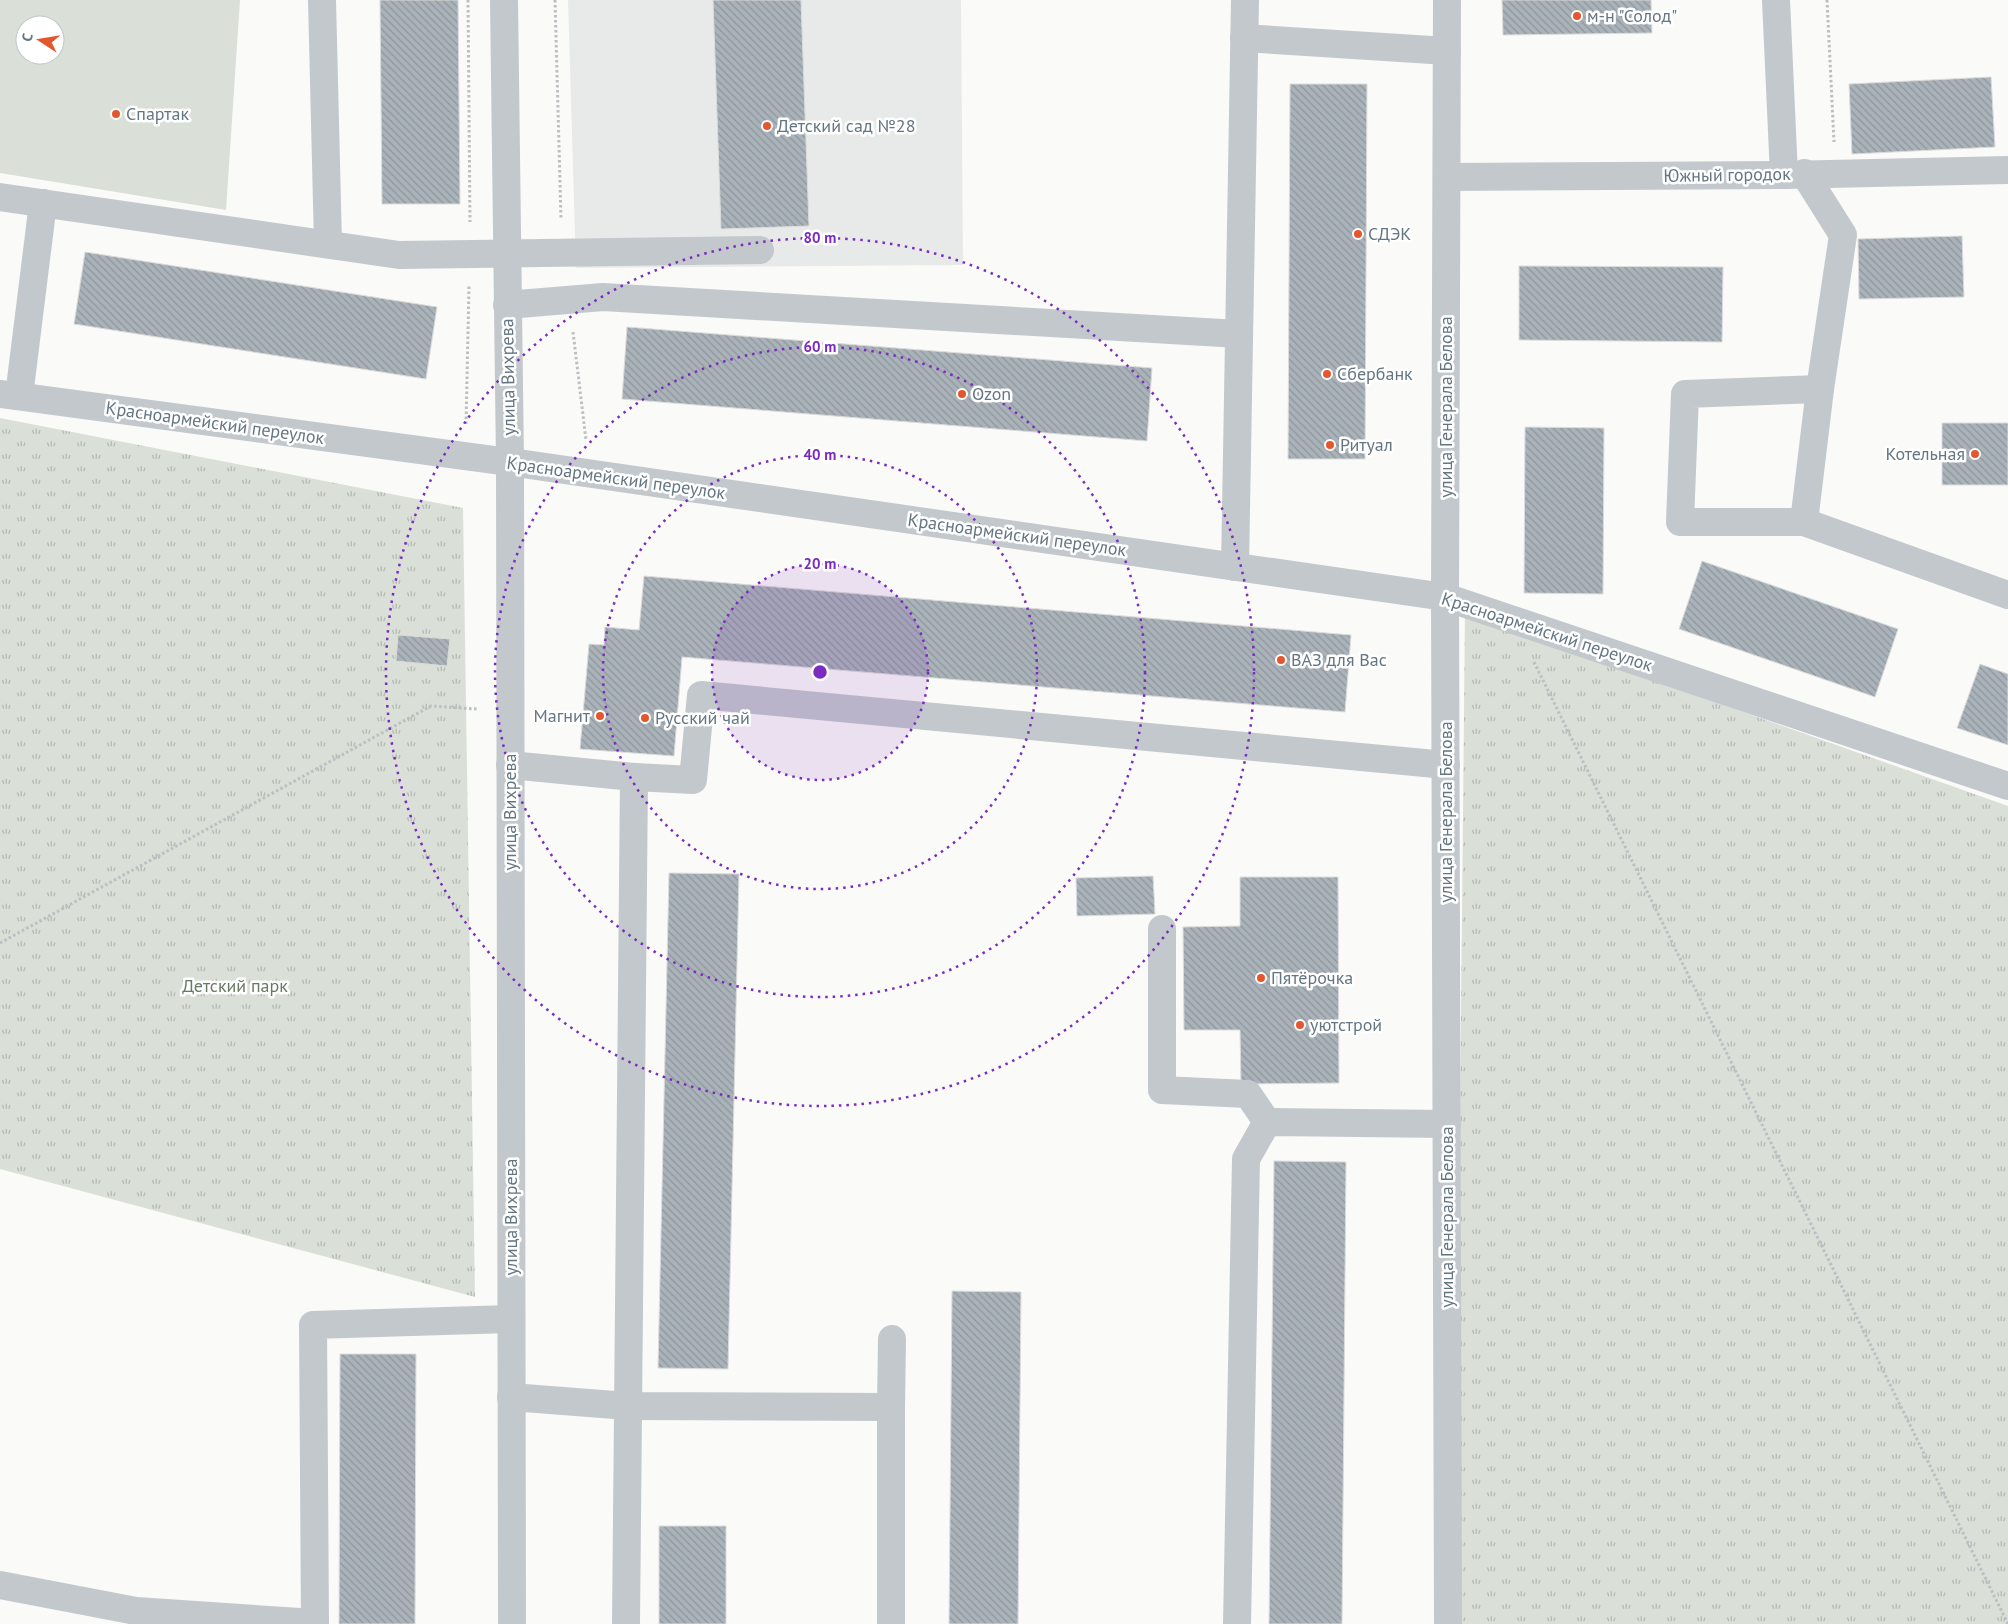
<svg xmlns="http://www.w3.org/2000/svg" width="2008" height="1624" viewBox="0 0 2008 1624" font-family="'PT Sans',sans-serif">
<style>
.built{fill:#e8e9e9}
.park{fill:url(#park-tufts)}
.pitch{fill:#dadfd7;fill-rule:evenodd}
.building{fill:url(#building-back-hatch);stroke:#dcdcda}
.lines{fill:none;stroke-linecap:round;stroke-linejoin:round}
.path{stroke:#bbbfc2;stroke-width:3;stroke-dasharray:2.5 2.5;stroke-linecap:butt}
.minor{stroke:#c3c8cc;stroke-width:28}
.ring{fill:none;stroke:#7b2cbf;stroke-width:2.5;stroke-dasharray:2.5 5}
.poi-dot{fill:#e4572e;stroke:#fff;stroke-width:2}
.labels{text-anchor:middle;stroke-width:5;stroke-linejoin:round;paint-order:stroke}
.poi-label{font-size:18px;fill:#657683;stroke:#fff;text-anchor:start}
.street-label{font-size:18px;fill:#657683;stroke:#fff}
.park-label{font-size:18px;fill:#687a64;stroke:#fff}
.centre{fill:#7b2cbf;stroke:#fff;stroke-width:2.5}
.ring-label{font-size:15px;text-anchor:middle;font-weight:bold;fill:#7b2cbf;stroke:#fff;stroke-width:5;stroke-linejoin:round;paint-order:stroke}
</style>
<defs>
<pattern id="park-tufts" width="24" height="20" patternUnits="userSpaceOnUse" patternTransform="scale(1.25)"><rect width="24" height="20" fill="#dadfd7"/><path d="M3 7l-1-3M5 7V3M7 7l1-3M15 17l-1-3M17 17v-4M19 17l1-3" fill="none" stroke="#b4b9b4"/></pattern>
<pattern id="building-back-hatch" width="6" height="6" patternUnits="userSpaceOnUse" patternTransform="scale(1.25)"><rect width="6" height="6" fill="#aab3b9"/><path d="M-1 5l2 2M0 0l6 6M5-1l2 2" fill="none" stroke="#8e969c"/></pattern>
</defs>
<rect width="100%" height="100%" fill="#fafaf8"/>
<!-- built -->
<path class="built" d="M568,0H961L963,265L576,268Z"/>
<!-- park -->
<g class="park">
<path d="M0,418L463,508L475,1297L0,1169Z"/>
<path d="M1465,613L2008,806V1624H1455Z"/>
</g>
<!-- pitch -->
<path class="pitch" d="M0,0H240L226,210L0,173ZM25,25H55V55H25Z"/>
<!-- building -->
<g class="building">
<path d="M380,0H458L460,204H382Z"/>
<path d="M713,0H801L809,226L721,229Z"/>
<path d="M1502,0H1651L1652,33L1503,35Z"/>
<path d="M1991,77L1995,147L1852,154L1849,84Z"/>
<path d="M1290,84H1367L1365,459H1288Z"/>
<path d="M1962,236L1964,297L1859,299L1858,239Z"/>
<path d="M85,252L437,307L426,379L74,324Z"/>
<path d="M1519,266L1723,267L1722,342L1519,340Z"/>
<path d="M627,327L1152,368L1147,441L622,399Z"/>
<rect x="1942" y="423" width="66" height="62"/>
<path d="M1525,427L1604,428L1603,594L1524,593Z"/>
<path d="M1702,561L1898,629L1875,697L1679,629Z"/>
<path d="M644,576L1351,635L1345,712L682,657L674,756L580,749L589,644L604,645L605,627L639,630Z"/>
<path d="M398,635L450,639L447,666L396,661Z"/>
<path d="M1980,664L2008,674V745L1957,728Z"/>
<path d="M669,873L739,874L728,1369L658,1368Z"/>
<path d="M1153,876L1155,914L1077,916L1076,878Z"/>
<path d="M1240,877H1338L1339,1083L1241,1084L1240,1030H1184L1183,927L1240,926Z"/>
<path d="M1274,1161L1346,1162L1342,1624H1269Z"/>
<path d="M952,1291L1021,1292L1018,1624H949Z"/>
<path d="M340,1354H416L415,1624H339Z"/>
<rect x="659" y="1526" width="67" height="98"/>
</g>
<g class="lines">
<!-- path -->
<g class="path">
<path d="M468,0L470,222"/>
<path d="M555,0L561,219"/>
<path d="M1827,0L1834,142"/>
<path d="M573,332L586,440"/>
<path d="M466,424L469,286"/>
<path d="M1534,662L2008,1624"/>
<path d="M0,943L431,706L477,709"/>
</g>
<!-- minor -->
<g class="minor">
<path d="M322,0L328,244"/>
<path d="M504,0L510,462L512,1624"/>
<path d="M1447,0L1445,597L1448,1624"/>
<path d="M1776,0L1784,175"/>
<path d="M1244,38L1447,51"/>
<path d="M1447,177L1784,175L2008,170"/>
<path d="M0,197L399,255L760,250"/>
<path d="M507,305L603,297L1239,334"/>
<path d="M1820,389L1685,394L1680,522H1804L2008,595"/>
<path d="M0,394L510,462L1445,597L2008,786"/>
<path d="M19,396L43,203"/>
<path d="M1804,522L1820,389L1843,235L1804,173"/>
<path d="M1235,567L1245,0"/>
<path d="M510,765L634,777L626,1624"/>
<path d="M634,777L693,780L701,695L1446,765"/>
<path d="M1162,929V1090L1248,1094L1267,1122"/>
<path d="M511,1397L628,1406L891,1407V1624"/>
<path d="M891,1407L892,1339"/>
<path d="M0,1585L136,1611L315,1623"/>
<path d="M315,1624L313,1325L511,1319"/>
<path d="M1237,1624L1246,1159L1267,1122L1447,1124"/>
</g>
</g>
<!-- distance rings -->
<circle cx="820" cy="672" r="108" fill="#7b2cbf" fill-opacity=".12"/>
<g class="ring">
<circle cx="820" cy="672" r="108"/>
<circle cx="820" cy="672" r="217"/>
<circle cx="820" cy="672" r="325"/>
<circle cx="820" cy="672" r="434"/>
</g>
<!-- markers -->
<g class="poi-dot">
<circle cx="1577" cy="16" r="5"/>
<circle cx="116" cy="114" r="5"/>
<circle cx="767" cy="126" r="5"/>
<circle cx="1358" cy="234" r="5"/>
<circle cx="1327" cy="374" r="5"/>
<circle cx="962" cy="394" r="5"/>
<circle cx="1330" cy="445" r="5"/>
<circle cx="1975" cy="454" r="5"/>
<circle cx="1281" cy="660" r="5"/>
<circle cx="600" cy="716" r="5"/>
<circle cx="645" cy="718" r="5"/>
<circle cx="1261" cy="978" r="5"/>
<circle cx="1300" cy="1025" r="5"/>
</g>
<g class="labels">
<!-- poi labels -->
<g class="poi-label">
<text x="1587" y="22">м-н "Солод"</text>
<text x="126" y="120">Спартак</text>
<text x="777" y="132">Детский сад №28</text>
<text x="1368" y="240">СДЭК</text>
<text x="1337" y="380">Сбербанк</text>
<text x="972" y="400">Ozon</text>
<text x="1340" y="451">Ритуал</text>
<text x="1965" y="460" text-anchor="end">Котельная</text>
<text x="1291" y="666">ВАЗ для Вас</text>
<text x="590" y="722" text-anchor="end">Магнит</text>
<text x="655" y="724">Русский чай</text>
<text x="1271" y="984">Пятёрочка</text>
<text x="1310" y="1031">уютстрой</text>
</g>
<!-- street labels -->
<g class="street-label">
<text transform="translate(1727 175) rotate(-1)" y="6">Южный городок</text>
<text transform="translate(508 377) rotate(-91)" y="6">улица Вихрева</text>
<text transform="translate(1446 407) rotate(-90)" y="6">улица Генерала Белова</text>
<text transform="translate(215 423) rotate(8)" y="6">Красноармейский переулок</text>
<text transform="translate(616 478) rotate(8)" y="6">Красноармейский переулок</text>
<text transform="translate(1017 535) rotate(8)" y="6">Красноармейский переулок</text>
<text transform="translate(1547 632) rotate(18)" y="6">Красноармейский переулок</text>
<text transform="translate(510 812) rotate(-90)" y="6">улица Вихрева</text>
<text transform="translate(1446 812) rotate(-90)" y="6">улица Генерала Белова</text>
<text transform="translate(511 1217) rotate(-90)" y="6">улица Вихрева</text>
<text transform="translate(1447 1217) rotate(-90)" y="6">улица Генерала Белова</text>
</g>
<!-- park labels -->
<g class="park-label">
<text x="235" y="992">Детский парк</text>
</g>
</g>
<circle cx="820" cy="672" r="8" class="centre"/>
<g class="ring-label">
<text x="820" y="243">80 m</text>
<text x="820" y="352">60 m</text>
<text x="820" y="460">40 m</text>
<text x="820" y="569">20 m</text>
</g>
<!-- north arrow -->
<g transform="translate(40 40) rotate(282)"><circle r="24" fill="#ffffff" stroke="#c1c8cd"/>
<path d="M0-4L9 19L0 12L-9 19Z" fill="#e4572e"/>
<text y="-8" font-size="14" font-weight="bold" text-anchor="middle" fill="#657683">С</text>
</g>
</svg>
